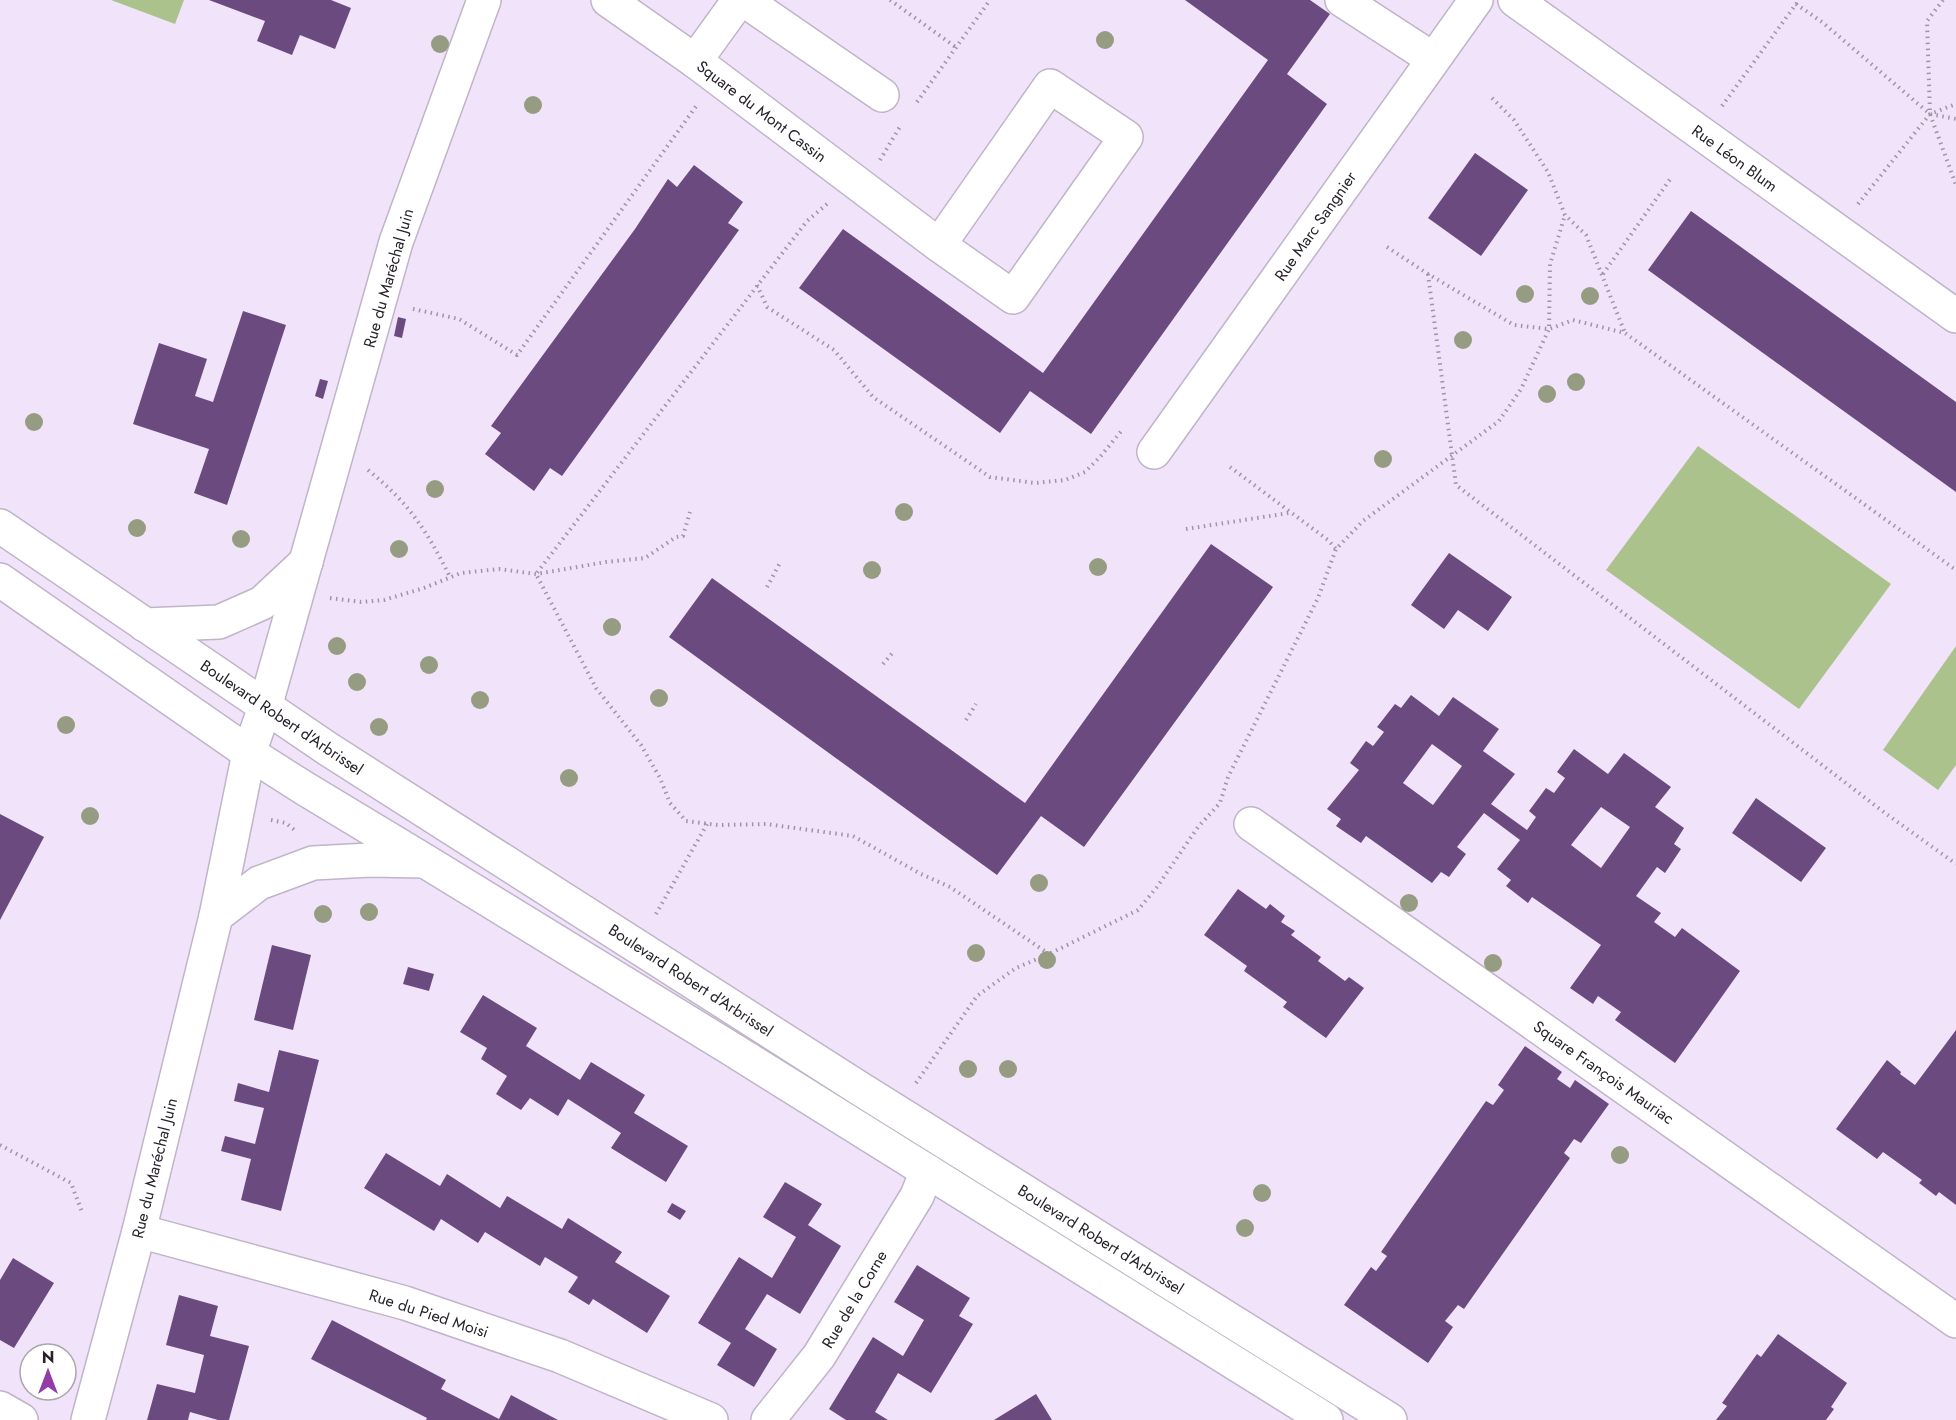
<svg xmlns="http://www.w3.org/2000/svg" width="1956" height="1420" viewBox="0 0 1956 1420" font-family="Jost,sans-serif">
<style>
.green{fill:#acc28d}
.building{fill:#6b4b7f;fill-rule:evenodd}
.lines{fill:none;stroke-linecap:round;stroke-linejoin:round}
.minor-casing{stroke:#c0b4c9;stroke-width:36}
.path{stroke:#9f95a6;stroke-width:4;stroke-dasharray:1.5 4.5;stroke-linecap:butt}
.minor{stroke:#fff;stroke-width:33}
.tree{fill:#959c82}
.labels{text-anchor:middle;stroke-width:6;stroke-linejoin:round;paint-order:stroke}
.street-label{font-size:16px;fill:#27222a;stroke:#fff}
</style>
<rect width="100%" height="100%" fill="#f1e4fa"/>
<!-- green -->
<g class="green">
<path d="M111,0H184L175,24Z"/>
<path d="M1698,446L1891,584L1799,709L1606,570Z"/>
<path d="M1956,646V765L1938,790L1883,750Z"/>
</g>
<!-- building -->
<g class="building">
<path d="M209,0H331L351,8L335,49L300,35L292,55L257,41L265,21Z"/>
<path d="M1185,0H1310L1330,14L1287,74L1327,104L1091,434L1030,391L1000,433L799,288L843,229L1043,373L1268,60Z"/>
<path d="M1475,153L1528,190L1481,256L1428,218Z"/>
<path d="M694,165L743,202L728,223L739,230L562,476L550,468L534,491L485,454L501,433L491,426L635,229L668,179L677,187Z"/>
<path d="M1691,211L1956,402V492L1648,270Z"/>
<path d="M243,311L286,325L227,505L194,493L209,449L133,424L159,343L207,359L195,396L213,402Z"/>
<path d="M398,317L406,319L402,338L394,336Z"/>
<path d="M320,379L328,381L323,399L315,396Z"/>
<path d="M1211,544L1273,587L1084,847L1041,816L997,875L669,637L712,578L1025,803Z"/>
<path d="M1449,553L1512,597L1488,631L1458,610L1444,629L1411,605Z"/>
<path d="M1411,695L1439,716L1453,697L1499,729L1483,751L1515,774L1491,804L1527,830L1536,817L1529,811L1546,788L1554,793L1565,778L1557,772L1574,749L1608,774L1624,753L1671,787L1655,807L1684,828L1674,844L1681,849L1665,873L1657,867L1636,896L1661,913L1654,922L1675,937L1682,928L1740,971L1675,1063L1615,1020L1621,1012L1598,996L1593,1004L1570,988L1601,945L1532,897L1528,903L1506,886L1511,880L1497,869L1520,840L1484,813L1457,847L1466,854L1449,877L1441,872L1432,883L1366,836L1361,843L1336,826L1341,819L1327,809L1359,770L1350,763L1366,741L1373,746L1384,732L1377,727L1395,704L1401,708ZM1432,744L1462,766L1433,805L1403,783ZM1601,807L1630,827L1601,868L1571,845Z"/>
<path d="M1756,798L1826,848L1801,882L1732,833Z"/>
<path d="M0,814L44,837L0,920Z"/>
<path d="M1238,889L1266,909L1270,904L1285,916L1281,922L1295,931L1291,935L1321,957L1318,961L1345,981L1349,977L1364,988L1326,1038L1283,1007L1287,1002L1244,971L1247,966L1204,935Z"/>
<path d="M272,945L311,955L293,1030L254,1020Z"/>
<path d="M408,967L434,974L429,991L403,984Z"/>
<path d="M483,995L537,1028L526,1046L580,1080L591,1062L645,1095L634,1113L688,1146L666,1182L611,1148L621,1133L568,1099L558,1116L530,1098L521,1110L496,1094L507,1076L481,1059L487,1048L460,1032Z"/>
<path d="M1956,1030V1205L1939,1192L1936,1196L1919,1183L1922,1180L1883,1152L1877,1159L1836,1129L1887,1060L1901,1072L1900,1074L1915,1085Z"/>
<path d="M1525,1046L1562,1072L1557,1079L1570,1088L1575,1080L1609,1104L1581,1143L1574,1139L1564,1153L1570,1158L1464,1309L1458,1305L1445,1321L1453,1327L1428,1363L1344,1305L1371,1267L1376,1271L1387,1256L1381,1252L1486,1101L1493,1105L1504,1090L1498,1085Z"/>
<path d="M279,1050L319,1060L281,1211L241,1200L251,1159L221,1151L225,1136L255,1144L264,1108L234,1101L238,1083L269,1092Z"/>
<path d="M386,1153L440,1186L447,1174L500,1208L507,1196L562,1229L568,1218L622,1252L615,1262L670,1296L647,1333L593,1299L589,1305L568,1292L578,1277L545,1257L540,1266L485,1232L478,1243L441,1219L434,1231L364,1188Z"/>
<path d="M785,1182L822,1204L808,1225L841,1246L800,1314L767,1294L745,1329L777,1349L754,1387L717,1365L731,1343L698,1323L739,1257L772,1278L796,1237L763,1217Z"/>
<path d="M672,1203L686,1211L680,1220L667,1212Z"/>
<path d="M13,1258L54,1283L14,1348L0,1340V1280Z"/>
<path d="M917,1265L970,1298L959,1316L973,1324L931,1393L898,1373L875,1412L888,1420H846L829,1409L873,1337L903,1356L924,1320L894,1302Z"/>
<path d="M179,1295L218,1306L210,1336L249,1346L229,1420H218L190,1412L188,1420H147L157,1384L195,1393L204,1355L166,1345Z"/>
<path d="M332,1320L446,1380L441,1389L499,1419L511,1395L558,1420H426L427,1418L311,1359Z"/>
<path d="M1778,1334L1847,1383L1831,1407L1834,1409L1826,1420H1716L1727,1406L1722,1403L1757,1354L1761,1357Z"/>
<path d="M1036,1394L1052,1420H994Z"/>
</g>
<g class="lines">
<!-- minor casing -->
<g class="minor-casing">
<g id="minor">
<path d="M608,0L695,61L939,245L1013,297L1126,137L1050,86L939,245"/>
<path d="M744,0L882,95"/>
<path d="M1342,0L1433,59"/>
<path d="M1515,0L1956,316"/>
<path d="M695,61L739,0"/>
<path d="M1154,452L1476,0"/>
<path d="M0,526L328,749L862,1090L1390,1420"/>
<path d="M0,580L249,753L304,788L425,861L730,1048L1326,1420"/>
<path d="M145,625L219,622L262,603L306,562"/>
<path d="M1251,824L1956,1321"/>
<path d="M216,916L259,883L313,863L370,860L424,861"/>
<path d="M139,1231L405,1303L560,1356L711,1420"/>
<path d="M0,1408L21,1420"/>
<path d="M88,1420L139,1231L216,916L249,753L265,707L396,242L484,0"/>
<path d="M768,1420L819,1356L917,1196L927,1171"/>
</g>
</g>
<!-- path -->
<g class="path">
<path d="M890,0L957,48"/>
<path d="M1943,0L1927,21L1930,114L1956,185"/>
<path d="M1796,4L1822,22L1930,114L1956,119"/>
<path d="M1492,98L1514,120L1548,172L1565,215L1586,235L1625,333"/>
<path d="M917,102L990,0"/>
<path d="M1722,106L1799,0"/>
<path d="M880,160L901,125"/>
<path d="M827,204L807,221L536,574L596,688L641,745L660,778L670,803L686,821L718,825L766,824L853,836L921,874L950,887L1049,954"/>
<path d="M1858,204L1930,114L1956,104"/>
<path d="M1387,247L1428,274L1514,325L1549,329L1573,320L1625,333L1956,570"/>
<path d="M1428,274L1456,485L1885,813L1956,864"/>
<path d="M1603,274L1671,178"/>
<path d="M757,285L767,307L834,350L873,397L990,477L1035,483L1065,480L1085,472L1100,457L1123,429"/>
<path d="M413,309L459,319L517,355L697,105"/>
<path d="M1230,467L1328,540L1336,549"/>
<path d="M368,470C409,503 427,531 450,577"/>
<path d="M1186,529L1289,513"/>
<path d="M767,587L781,561"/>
<path d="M330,598L361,602L384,600L424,588L461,573L499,569L536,574L606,562L645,558L676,537L683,536L690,512"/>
<path d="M883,664L894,651"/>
<path d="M966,720L976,704"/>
<path d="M271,820L286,823L297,832"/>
<path d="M656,914L707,824"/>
<path d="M916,1083L977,996L1016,968L1049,954L1138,910L1157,887L1198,827L1220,803L1228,777L1318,598L1336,549L1363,521L1499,421L1521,389L1549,329L1550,264L1565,215"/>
<path d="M0,1145L71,1183L82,1212"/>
</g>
<!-- minor -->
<use href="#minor" class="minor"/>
</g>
<!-- trees -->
<g class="tree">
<circle cx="1105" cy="40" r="9"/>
<circle cx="440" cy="44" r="9"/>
<circle cx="533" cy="105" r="9"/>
<circle cx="1525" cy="294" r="9"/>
<circle cx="1590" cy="296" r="9"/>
<circle cx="1463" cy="340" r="9"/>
<circle cx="1576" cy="382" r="9"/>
<circle cx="1547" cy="394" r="9"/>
<circle cx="34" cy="422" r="9"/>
<circle cx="1383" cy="459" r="9"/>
<circle cx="435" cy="489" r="9"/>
<circle cx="904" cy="512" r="9"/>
<circle cx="137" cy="528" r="9"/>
<circle cx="241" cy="539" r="9"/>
<circle cx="399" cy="549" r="9"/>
<circle cx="1098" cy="567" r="9"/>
<circle cx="872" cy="570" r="9"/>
<circle cx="612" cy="627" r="9"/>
<circle cx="337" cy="646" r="9"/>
<circle cx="429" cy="665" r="9"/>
<circle cx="357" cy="682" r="9"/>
<circle cx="659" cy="698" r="9"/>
<circle cx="480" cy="700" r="9"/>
<circle cx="66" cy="725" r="9"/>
<circle cx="379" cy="727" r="9"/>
<circle cx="569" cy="778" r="9"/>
<circle cx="90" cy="816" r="9"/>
<circle cx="1039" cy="883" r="9"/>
<circle cx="1409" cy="903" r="9"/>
<circle cx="369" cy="912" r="9"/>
<circle cx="323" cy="914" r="9"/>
<circle cx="976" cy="953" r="9"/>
<circle cx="1047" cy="960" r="9"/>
<circle cx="1493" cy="963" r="9"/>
<circle cx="968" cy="1069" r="9"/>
<circle cx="1008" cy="1069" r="9"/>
<circle cx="1620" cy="1155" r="9"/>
<circle cx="1262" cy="1193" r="9"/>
<circle cx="1245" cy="1228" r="9"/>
</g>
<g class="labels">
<!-- street labels -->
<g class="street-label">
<text transform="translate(762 111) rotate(37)" y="6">Square du Mont Cassin</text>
<text transform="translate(1735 158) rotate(36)" y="6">Rue Léon Blum</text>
<text transform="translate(1315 226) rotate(-55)" y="6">Rue Marc Sangnier</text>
<text transform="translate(388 278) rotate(-74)" y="6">Rue du Maréchal Juin</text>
<text transform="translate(282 717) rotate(34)" y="6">Boulevard Robert d'Arbrissel</text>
<text transform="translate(691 980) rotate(33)" y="6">Boulevard Robert d'Arbrissel</text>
<text transform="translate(1604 1072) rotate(35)" y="6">Square François Mauriac</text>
<text transform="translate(154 1168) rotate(-76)" y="6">Rue du Maréchal Juin</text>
<text transform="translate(1101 1239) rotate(32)" y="6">Boulevard Robert d'Arbrissel</text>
<text transform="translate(854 1299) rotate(-59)" y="6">Rue de la Corne</text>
<text transform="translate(429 1313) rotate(18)" y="6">Rue du Pied Moisi</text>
</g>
</g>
<!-- north arrow -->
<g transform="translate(48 1372)"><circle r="28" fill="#ffffff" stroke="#a9a7aa" stroke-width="1.5"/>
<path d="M0-4.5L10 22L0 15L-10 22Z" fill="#933ba7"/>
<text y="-9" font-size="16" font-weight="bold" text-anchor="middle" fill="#27222a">N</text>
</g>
</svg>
